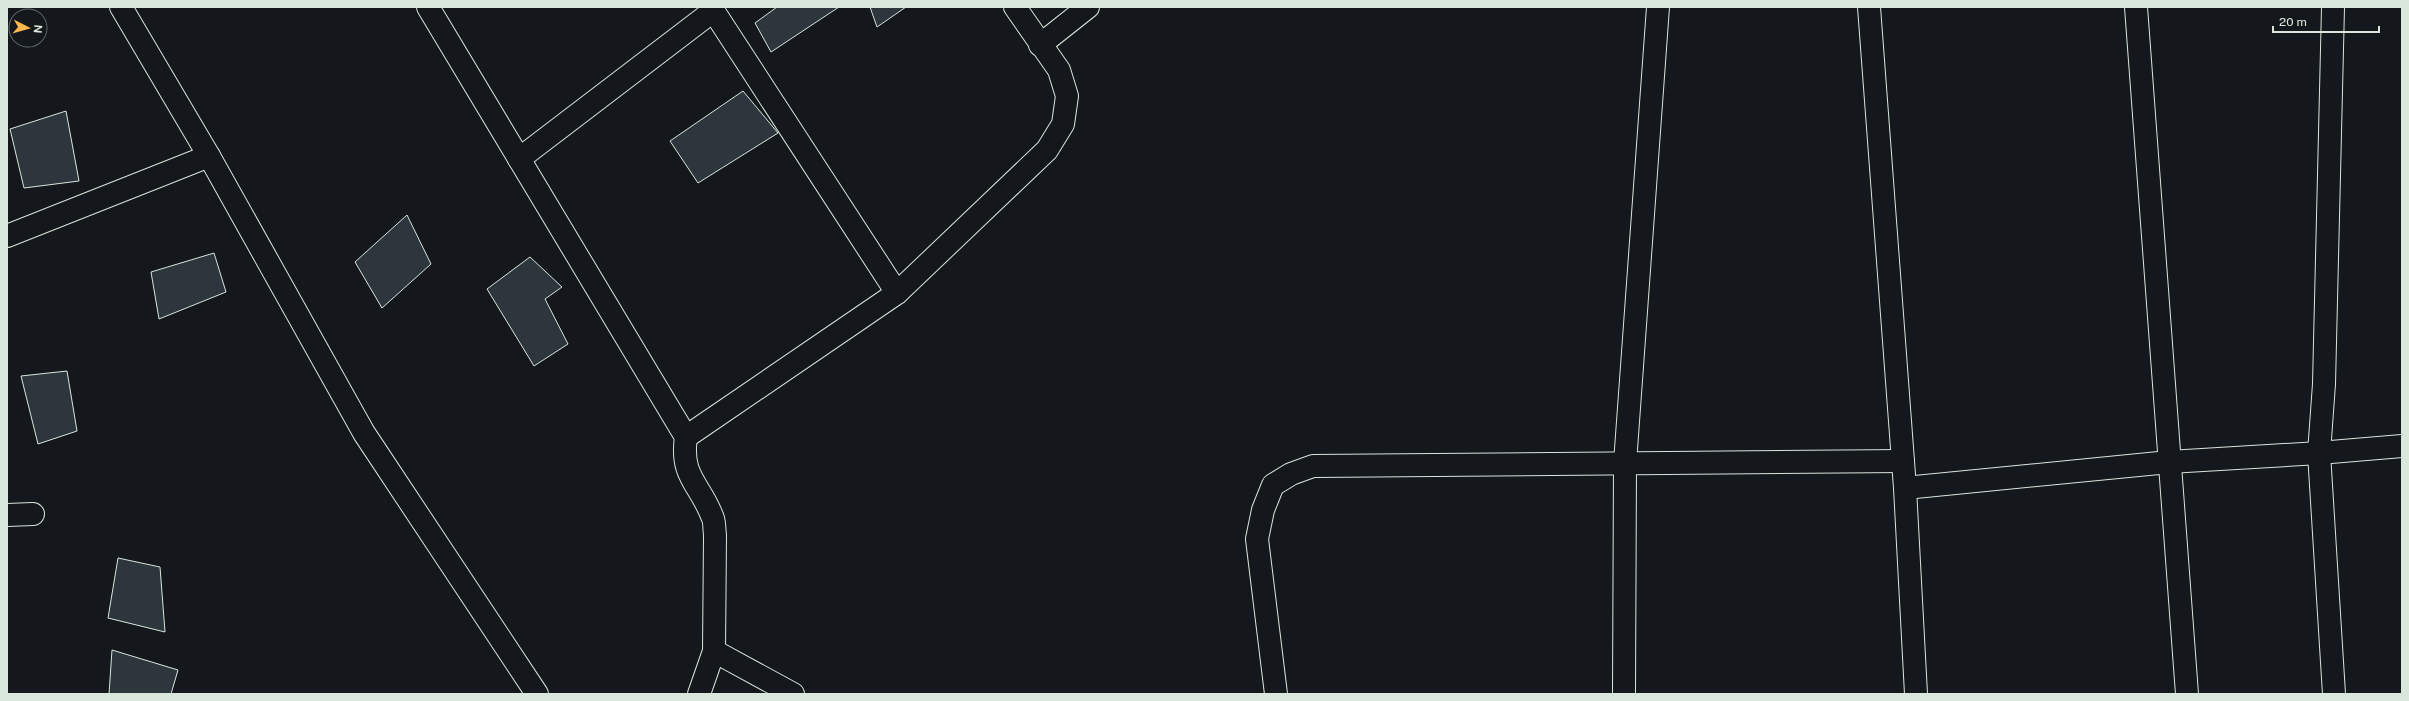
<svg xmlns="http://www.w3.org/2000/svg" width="2409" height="701" viewBox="0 0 2409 701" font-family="'Public Sans',sans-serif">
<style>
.building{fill:#2c363c;stroke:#d8e6dc}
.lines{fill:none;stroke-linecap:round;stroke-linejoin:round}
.minor-casing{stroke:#d8e6dc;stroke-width:24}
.primary-casing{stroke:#d8e6dc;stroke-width:24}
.minor{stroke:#14181c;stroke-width:22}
.primary{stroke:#14181c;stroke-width:22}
</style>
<rect width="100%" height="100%" fill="#14181c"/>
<!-- building -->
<g class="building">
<path d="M777,7H839L771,52L755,23Z"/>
<path d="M870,7H906L877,27Z"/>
<path d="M743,91L778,133L698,183L670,141Z"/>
<path d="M66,111L79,181L24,188L10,129Z"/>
<path d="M407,215L431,264L382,308L355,262Z"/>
<path d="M214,253L226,292L159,319L151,272Z"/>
<path d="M530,257L562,287L545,299L568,344L534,366L487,289Z"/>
<path d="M67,371L77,431L38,444L21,376Z"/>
<path d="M118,558L160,567L165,632L108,618Z"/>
<path d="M112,650L178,670L171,694H109Z"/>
</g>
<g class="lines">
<!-- minor casing -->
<g class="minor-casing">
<g id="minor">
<path d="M121,7L209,156L364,433L537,694"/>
<path d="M428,7L686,437C680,477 700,484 712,516C715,521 714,529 715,535L714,651L699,694"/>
<path d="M711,7L897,293"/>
<path d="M2136,7L2187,694"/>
<path d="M2333,7L2324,384L2319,453L2334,694"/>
<path d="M1040,45L1088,7"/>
<path d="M519,159L713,11"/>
<path d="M7,236L209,156"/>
<path d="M686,437L897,293L1047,150L1063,124L1067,96L1059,70L1015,7"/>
<path d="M1905,488L2169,462L2319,453L2402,446"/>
<path d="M7,515L33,514"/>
<path d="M714,651L793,694"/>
<path d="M1276,694L1257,539L1263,510L1273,485L1291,474L1313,466L1903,461"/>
<path d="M1624,694L1625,463L1658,7"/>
</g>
</g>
<!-- primary casing -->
<g class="primary-casing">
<path id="primary" d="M1869,7L1905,488L1916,694"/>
</g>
<!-- minor -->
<use href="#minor" class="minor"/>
<!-- primary -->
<use href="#primary" class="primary"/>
</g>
<!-- border -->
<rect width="2409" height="701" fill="none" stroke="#d8e6dc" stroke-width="16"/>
<!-- north arrow -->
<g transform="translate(28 28) rotate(96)"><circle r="19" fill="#14181c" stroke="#626a69"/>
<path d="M0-3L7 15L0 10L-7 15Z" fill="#ffb74d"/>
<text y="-6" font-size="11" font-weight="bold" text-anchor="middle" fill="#d8e6dc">N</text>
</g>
<!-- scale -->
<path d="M2273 26v6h106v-6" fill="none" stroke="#d8e6dc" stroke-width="2"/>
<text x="2279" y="26" font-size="12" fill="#d8e6dc" stroke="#14181c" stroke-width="3" paint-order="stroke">20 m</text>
</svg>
